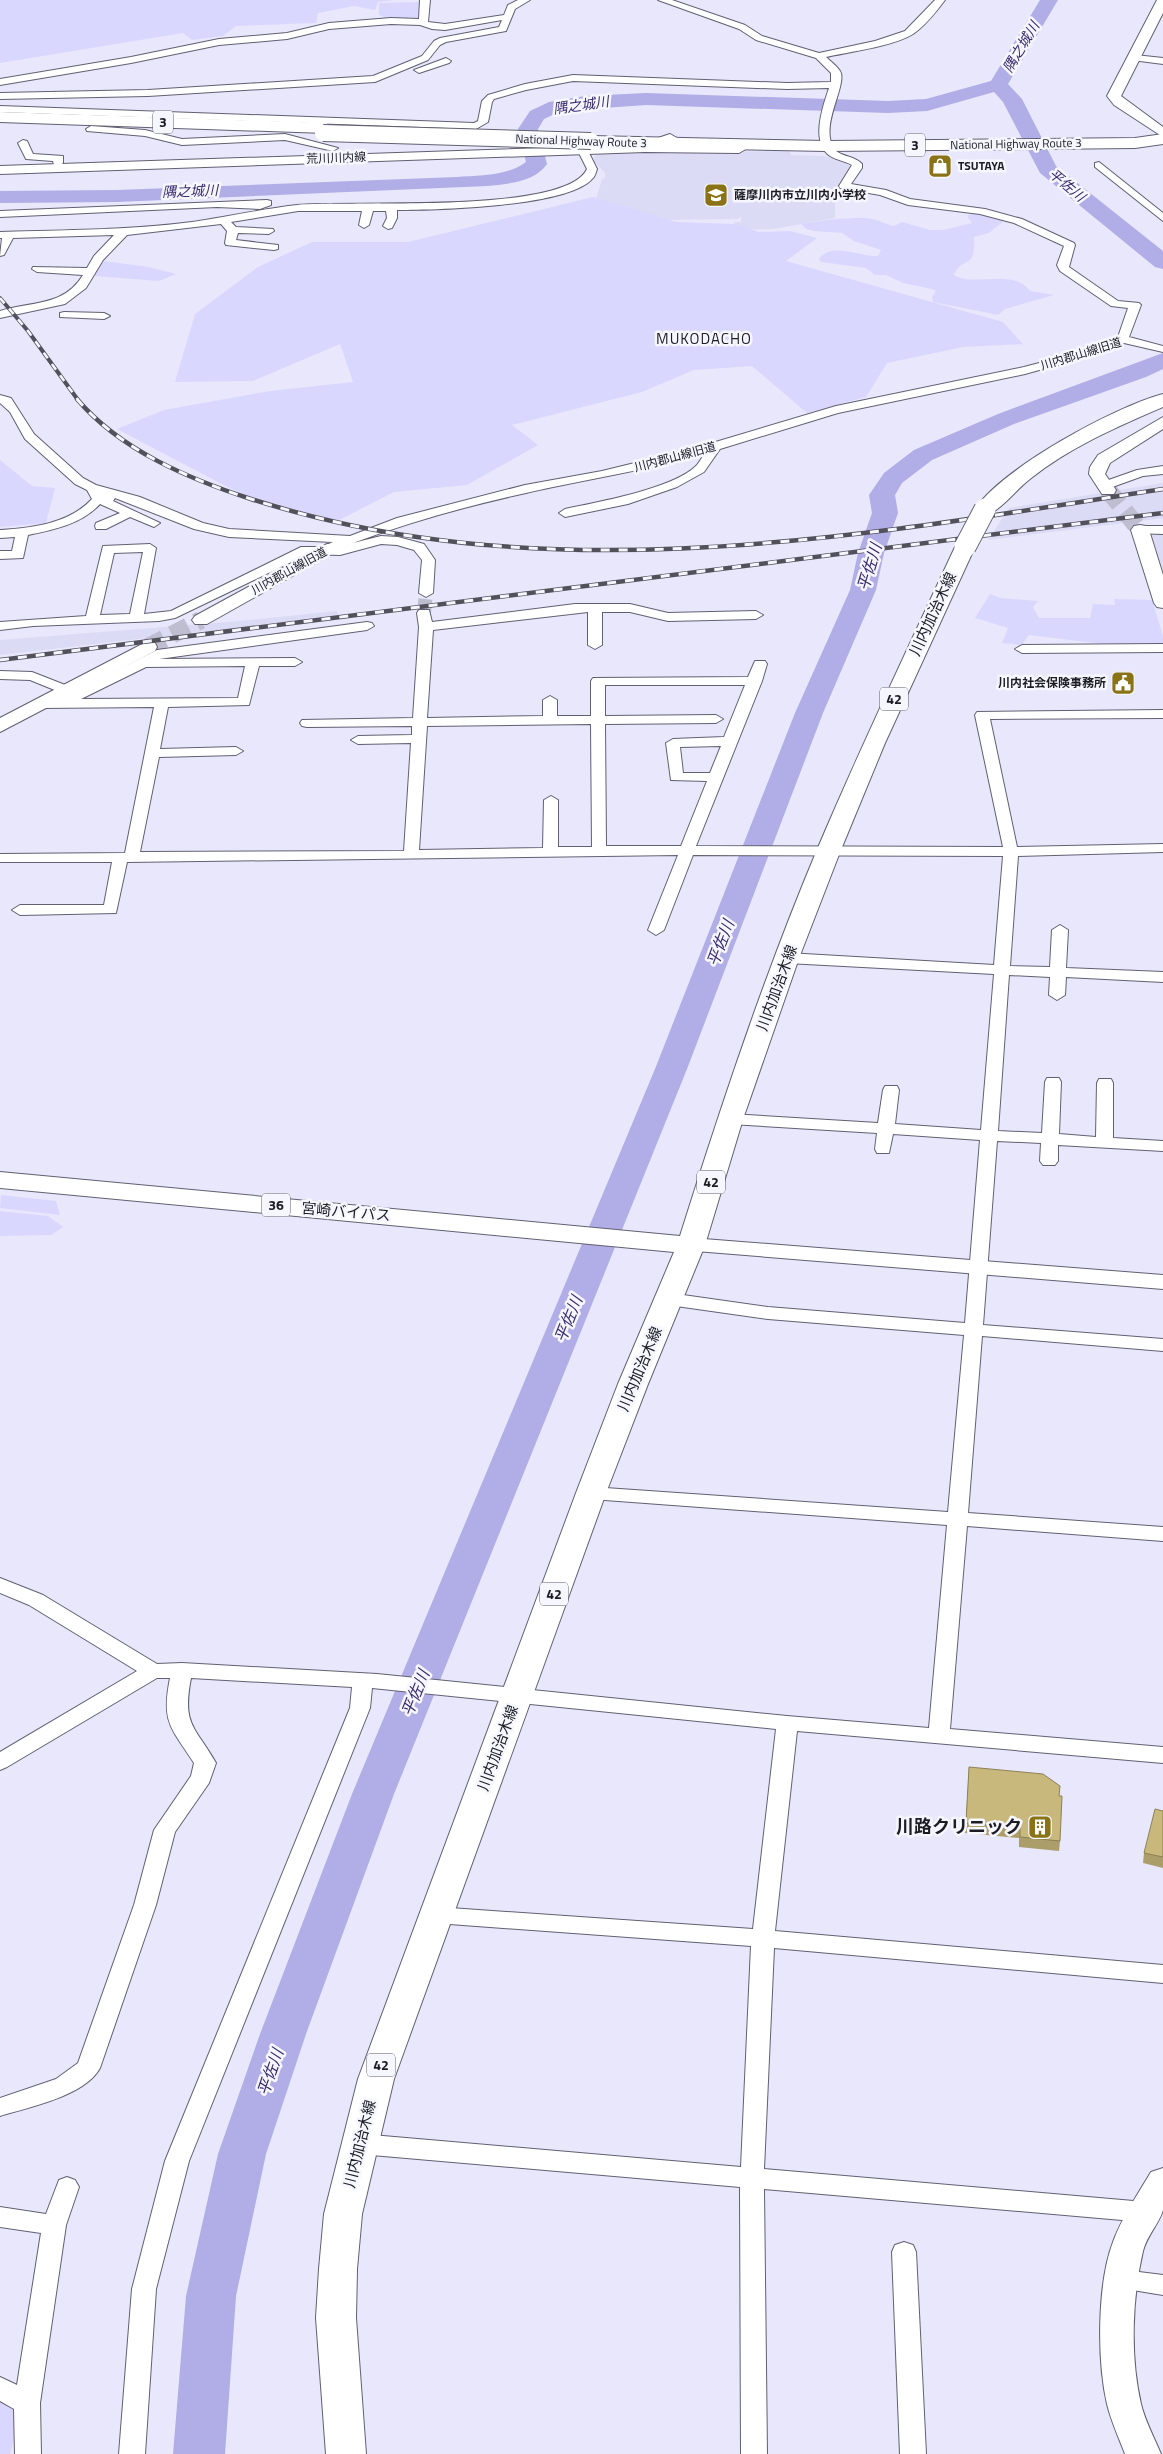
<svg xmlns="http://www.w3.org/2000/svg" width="1163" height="2454" viewBox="0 0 1163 2454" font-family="'Titillium Web','Noto Sans JP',sans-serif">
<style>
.built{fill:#dcdbf6}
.green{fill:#dad7ff}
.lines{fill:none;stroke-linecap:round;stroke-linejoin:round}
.river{fill:#b1ade6;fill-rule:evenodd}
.street-tunnel{stroke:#bfbed1;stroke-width:14;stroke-dasharray:14 7;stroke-linecap:butt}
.secondary-tunnel{stroke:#bfbed1;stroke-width:18;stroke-dasharray:18 9;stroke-linecap:butt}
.street-casing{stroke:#616071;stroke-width:2}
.secondary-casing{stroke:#616071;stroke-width:2}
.primary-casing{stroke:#616071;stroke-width:2}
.highway-casing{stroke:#616071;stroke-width:2}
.street{fill:#fff;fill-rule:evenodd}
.secondary{fill:#fff;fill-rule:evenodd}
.primary{fill:#fff;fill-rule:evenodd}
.highway{fill:#fff;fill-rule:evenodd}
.rail-far1-casing{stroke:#52515b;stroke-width:4}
.rail-casing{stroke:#52515b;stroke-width:4.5}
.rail-far1{stroke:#f6f6fe;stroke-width:2.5;stroke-dasharray:7;stroke-linecap:butt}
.rail{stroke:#f6f6fe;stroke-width:3;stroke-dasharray:9;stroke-linecap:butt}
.primary-bridge-casing{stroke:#616071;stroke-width:23;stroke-linecap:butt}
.highway-bridge-casing{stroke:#616071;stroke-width:18;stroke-linecap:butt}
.primary-bridge{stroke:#fff;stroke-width:21}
.highway-bridge{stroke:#fff;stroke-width:16}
.wall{fill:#ac9e6a}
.building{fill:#c8b87b;stroke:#8c8156}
.labels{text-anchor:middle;stroke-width:5;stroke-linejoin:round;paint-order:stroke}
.far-street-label{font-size:12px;fill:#1d1c23;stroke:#f6f6fe}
.far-poi-label{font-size:12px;font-weight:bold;fill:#1d1c23;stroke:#f6f6fe;text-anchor:start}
.far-water-label{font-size:14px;font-style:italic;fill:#392b6e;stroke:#f6f6fe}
.shield{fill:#f6f6fe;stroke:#5e5d65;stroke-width:1}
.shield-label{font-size:14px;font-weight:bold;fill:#1d1c23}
.far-quarter-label{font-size:15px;letter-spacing:1px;fill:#1d1c23;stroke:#f6f6fe}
.street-label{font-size:15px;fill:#1d1c23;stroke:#f6f6fe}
.water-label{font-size:16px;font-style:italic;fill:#392b6e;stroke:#f6f6fe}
.near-poi-label{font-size:18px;font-weight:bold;fill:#1d1c23;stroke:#f6f6fe;text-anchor:end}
</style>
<rect width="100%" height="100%" fill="#e8e7fc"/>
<!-- built -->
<g class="built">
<path d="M790,151L791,155L823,156L836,159L844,161L853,169L840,186L835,188V218L773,229L734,230V222H741V217L737,219L664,220L595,203L602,179L605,178V173L594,161V157L599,153Z"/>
<path d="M1163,483V518L988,540L1009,508Z"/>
<path d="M1163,534V570L1150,535Z"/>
<path d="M337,611L339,616L0,655V640L228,622Z"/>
</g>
<!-- green -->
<g class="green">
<path d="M0,0H394L378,2L375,10L354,6L318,13L316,23L236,26L223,36L192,40L183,33L0,63Z"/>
<path d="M421,2V17L418,19H389L379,15V3Z"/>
<path d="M593,197L676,222L735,224L759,232L790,231L817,238L786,261L1003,322L1023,344L963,347L887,363L866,397L807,413L752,366L694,370L642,392L512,425L538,445L467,485L394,492L337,521L241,494L117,429L164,410L270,391L353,382L340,344L253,381L175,382L195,314L258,267L312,242H408Z"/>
<path d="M977,212L1005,220L989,233L974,237C976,272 962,255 954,275C974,288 1011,267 1030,291L1054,295L1005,309L998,315L933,302L932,297L936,291L932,289L903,283L886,275H875L866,268L821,262L819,259C831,241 860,257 878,256L881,250L854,241L842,233L814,231L806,229L801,224C824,220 841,218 863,218C872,217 885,224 894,226L902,222L930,230H943L972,223L967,216Z"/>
<path d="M104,261L149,267L176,274L159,281L94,276Z"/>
<path d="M0,460L32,486L55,488L46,523L0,527Z"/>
<path d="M990,594L1001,598L1038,601L1033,607L1039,618H1090L1093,604L1115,605L1114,599L1152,600L1163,636V644H1103L1029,635L1022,645L1002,643L1008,628L975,618Z"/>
<path d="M1,1195L56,1201L60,1215L0,1208Z"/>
<path d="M0,1211L48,1216L63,1227L51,1235L0,1236Z"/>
<path d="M0,2400L17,2407L16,2433L10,2454H0Z"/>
</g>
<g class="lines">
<!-- river -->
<g class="river">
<path d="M1040,0H1058L1008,84L1022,99L1056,166L1163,251V269L1155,267L1040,173L1003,102L994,92L927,111L888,113L646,105L561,111L544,119L538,129L547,164C535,182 507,184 487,186L117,202L0,203V191L117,190L457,177C479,175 508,176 526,162L518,129L530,111L549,102L585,96L646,93L888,101L926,99L991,81Z"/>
<path d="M1163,353V369L1146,377L1014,424L932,460L902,483L895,495L898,513L884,553L876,590L823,713L687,1069L394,1794L306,2034L266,2154L236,2296L225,2454H173L186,2296L218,2154L260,2034L352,1794L655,1069L795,713L850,590L858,553L872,513L869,495L884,473L914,450L998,414Z"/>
</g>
<!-- street-tunnel -->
<path class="street-tunnel" d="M424,613L426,593"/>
<!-- secondary-tunnel -->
<g class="secondary-tunnel">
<path d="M1108,490L1140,530"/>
<path d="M148,647L201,620"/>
</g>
<!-- street casing -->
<g class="street-casing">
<g id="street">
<path d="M420,0H430L428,22L445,24L504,15L508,5L518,0H530L515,9L506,31L446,42L440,45L428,60L375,82L148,96L0,99V93L148,90L373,76L422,56L434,41L440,38L499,27L502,20L445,30L432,29L420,25L391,24L329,29L287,39L219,45L131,63L0,85V79L131,57L219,39L287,33L329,23L391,18L419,19Z"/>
<path d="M658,0H672L745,25L762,36L819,53L875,41L905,31L935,0H945C936,12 925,26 913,34C894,46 849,52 826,57C830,61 837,66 840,71C848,84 820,124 833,147C838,157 854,155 862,164V168L851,184L886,190L910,199L985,209L1022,219L1074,243L1075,245L1069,267L1118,301L1139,303L1141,305L1129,337L1163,346V352L1124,343L1093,355L1025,374L838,413L720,449L704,472L677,487L628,504L565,517L559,513L565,509C598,502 672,489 696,466C699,463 702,457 705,453C646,471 585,479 526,493C467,506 409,522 353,543L381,536L398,537L424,544L435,560L433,593L426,597L419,593L422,560L414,550L397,545L381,544L340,555L308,554L175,618L159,621L33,626L0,630V622L86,616L103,546L150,544L156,548L144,614L171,611L301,547H322L333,542L229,537L194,529L115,498L113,501L160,523L154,527L130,517L106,529H96L95,526L96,523L120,513L100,504C82,524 53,530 28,535L23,558L0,559V551H12L15,537L0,538V530C31,528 69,524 92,499L87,490L75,484L25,439L10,412L0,403V395L11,398L34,434L83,478L96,485L140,497L203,523L229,529L350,536L397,518L525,485L602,471L692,449L836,406L1024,367L1085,351L1118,337L1128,308L1111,306L1060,271L1057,265L1064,246L1014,223L980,214L908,205L880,195L840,188L839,186L852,165C845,161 836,160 830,156C810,142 823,106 829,88L787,89L573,81L526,90L494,99L492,102L488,122L476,129L0,112V106L474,123L478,121L482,101L488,95L525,84L573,75L787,83L831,82V73L816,58L756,40L739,29ZM143,552L130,614L100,615L114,553Z"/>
<path d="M1135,55L1163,58V64L1132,60V56Z"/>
<path d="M446,58L451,61L449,63L419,73L414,70Z"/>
<path d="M91,126L145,130L182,139L285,134L338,148L333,151L285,140L182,145L145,136L87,131L86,129Z"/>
<path d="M23,140L27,141L33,154L63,156V163L58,166L54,165L53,161L26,159L18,143Z"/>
<path d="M582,146L587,149L597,169C596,172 595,177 592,179C567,207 435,210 397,210V218L392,228L388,229L383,226L387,218L386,211H373L369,225L364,228L359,225L362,211H298L231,222L236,227L273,229L274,231L269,234L238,233L236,240L278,245V249L274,250L226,245L225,243L227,231L221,224L127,235L103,260L86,288L65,304L0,318V311C31,301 64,307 83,275L37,272L32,269L33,267L87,268L94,256L114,235L13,238L4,255L0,256L2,238H0V232C64,230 129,230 192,222C227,217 262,209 297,205C347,200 566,215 587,169L577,149Z"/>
<path d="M1099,162L1163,213V221L1095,167V163Z"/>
<path d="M267,200L271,201V205L260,209L217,207L0,217V211Z"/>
<path d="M64,312L104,313L110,316L104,319L60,317V313Z"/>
<path d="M1163,466V474L1143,476L1104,490L1098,486L1100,483L1137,470Z"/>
<path d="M1140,526H1163V534L1135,533L1134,530Z"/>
<path d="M575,604H630L668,613L756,611L763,615L756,619L668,621L630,612H602V645L595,649L588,645V612L433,630L427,718L543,716V700L550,696L557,700V716H591V681L593,678L748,677L755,661H765L767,664L762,681L696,846L1003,847L975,715L977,712L1163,710V718L990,719L1017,847L1163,844V852L1018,856L1010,966L1050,967L1052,930L1060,925L1068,930L1066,968L1163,972V982L1066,977L1065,995L1057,1000L1049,995L1050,977L1009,975L998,1131L1042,1133L1045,1082L1047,1078H1059L1061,1082L1059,1134L1096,1137L1097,1083L1099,1079H1111L1113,1083V1138L1163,1141V1151L1058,1145V1161L1055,1165H1043L1040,1161L1041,1143L997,1141L983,1325L1163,1339V1351L982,1336L968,1513L1163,1527V1541L967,1526L950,1729L1163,1747V1763L797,1731L775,1931L1163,1965V1983L774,1948L764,2169L1145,2202L1154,2205L1157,2212L1154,2219L1145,2222L764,2189L767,2454H741L740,2187L360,2154L352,2151L348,2144L352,2137L360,2134L741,2167L751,1946L436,1923L428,1921L425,1915L428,1909L436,1907L753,1929L776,1729L372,1688L370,1708L189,2161L156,2289L145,2454H119L132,2289L165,2161L350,1708L352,1687L191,1678C182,1725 194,1725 216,1763L209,1783L175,1832L156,1905L100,2068C85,2096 29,2107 0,2116V2098L56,2079L78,2063L134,1905L154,1830L191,1776L194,1763C171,1727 161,1723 170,1678H157L7,1767L0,1770V1752L137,1671L29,1605L0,1593V1578L43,1595L157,1664L182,1663L377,1674L787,1716L929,1728L947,1525L591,1499L584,1498L581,1493L584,1488L591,1487L948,1512L964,1335L768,1319L669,1305L663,1303L660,1299L663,1295L669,1293L768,1307L965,1323L980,1140L893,1134L889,1153H877L875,1149L877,1133L730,1124L724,1123L722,1119L724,1115L730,1114L878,1123L883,1090L885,1086H897L899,1090L895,1124L981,1130L994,974L787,963L779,958L787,953L994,965L1003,856L693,855L664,930L656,935L648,930L678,855L127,862L116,913L20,915L12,910L20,905H104L112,862H0V854L125,853L154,707L40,708L35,707L33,704L35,701L60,700L67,695L30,680L0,679V671L32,672L78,690L157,650L367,622L372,623L374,626L367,630L159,659L295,658L302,662L295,666H259L249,705L168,707L160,749L236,747L243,751L236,755L159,757L140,852L404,851L411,743L358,744L351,740L358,736L412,735V726L307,727L302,726L300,723L302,720L413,718L419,627L417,613L419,610H429L432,622ZM245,666L238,698L81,699L146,667ZM605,685H745L724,737L673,739L666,743L671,780L707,781L681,846H606L605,724L716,723L723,719L716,715L605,716ZM591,724L592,847H558V800L551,796L544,800L543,848L419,850L427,726ZM721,746L710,773H683L680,747Z"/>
<path d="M1163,644V652L1022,653L1015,649L1022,645Z"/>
<path d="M67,2177L75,2180L79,2187L66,2225L40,2403L41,2454H15L14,2409L0,2401V2377L17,2385L41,2233L0,2227V2207L46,2214L59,2180Z"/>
<path d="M904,2242L913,2245L916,2252L926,2454H900L892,2252L895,2245Z"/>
<path d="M1123,2270L1163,2275V2295L1114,2287L1111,2280L1114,2273Z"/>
</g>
</g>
<!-- secondary casing -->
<g class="secondary-casing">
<g id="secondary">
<path d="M1157,0H1163V13L1121,96L1163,127V137L1114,105L1107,96Z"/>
<path d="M670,134L677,138L664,145H739L746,149L739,153L645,152L0,174V166L637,145Z"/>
<path d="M1163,417V429L1110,463L1105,474L1116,490L1114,494H1102L1089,474L1090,467L1098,455Z"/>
<path d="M1140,525L1146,526L1149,530L1163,575V608L1157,607L1154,603L1131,530L1134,526Z"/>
<path d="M327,544L333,545L336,549L333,553L207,624H195L192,620L195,616Z"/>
<path d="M148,641L155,643L157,647L155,651L0,732V718Z"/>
<path d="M691,1238L1163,1275V1289L683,1250L679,1245L683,1240Z"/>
<path d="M1163,2168C1163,2180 1163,2198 1163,2210C1159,2224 1147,2235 1143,2251C1132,2299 1130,2356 1141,2404C1145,2421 1154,2437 1161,2454H1125C1119,2438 1111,2421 1107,2404C1097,2361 1097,2284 1113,2242C1122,2217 1138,2194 1151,2172Z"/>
</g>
</g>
<!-- primary casing -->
<g class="primary-casing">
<g id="primary">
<path d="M1163,394V407C1117,427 1070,447 1030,479C1017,489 1006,504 993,512C988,516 983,515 978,513L975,509C1004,467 1114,407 1163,394Z"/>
<path d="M965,541L972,543L975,547L885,743L840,852L799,958L743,1119L705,1245L648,1384L606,1493L394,2079L362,2214L357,2269L356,2318L366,2454H326L316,2318L319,2269L324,2214L358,2079L576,1493L618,1384L674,1252L0,1188V1172L680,1236C721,1106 764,976 817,850C860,748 908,648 955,547L958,543Z"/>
</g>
</g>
<!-- highway casing -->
<g class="highway-casing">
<g id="highway">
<path d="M0,112L326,123L334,128L326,133L0,122Z"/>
<path d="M1163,134V144L1135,148L826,151L591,146L583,141L591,136L826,141L1135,138Z"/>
</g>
</g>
<!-- street -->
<use href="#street" class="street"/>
<!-- secondary -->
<use href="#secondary" class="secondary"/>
<!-- primary -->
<use href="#primary" class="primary"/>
<!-- highway -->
<use href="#highway" class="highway"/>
<!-- rail-far1 casing -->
<g class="rail-far1-casing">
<path id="rail-far1" d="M0,298L28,331L78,400"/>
</g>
<!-- rail casing -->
<g class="rail-casing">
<g id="rail">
<path d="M77,399C120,450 189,479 251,499C548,594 863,536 1163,489"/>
<path d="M0,660L1163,513"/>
</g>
</g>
<!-- rail-far1 -->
<use href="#rail-far1" class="rail-far1"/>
<!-- rail -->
<use href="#rail" class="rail"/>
<!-- primary-bridge casing -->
<g class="primary-bridge-casing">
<path id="primary-bridge" d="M965,547L985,509"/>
</g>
<!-- highway-bridge casing -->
<g class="highway-bridge-casing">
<path id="highway-bridge" d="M323,133L591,141"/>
</g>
<!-- primary-bridge -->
<use href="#primary-bridge" class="primary-bridge"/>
<!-- highway-bridge -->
<use href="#highway-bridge" class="highway-bridge"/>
</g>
<!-- wall -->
<g class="wall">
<path d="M969,1767L1059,1796L1060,1841L1059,1851L1019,1847V1838L965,1833Z"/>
<path d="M1163,1811V1868L1143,1863L1144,1853Z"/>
</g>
<!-- building -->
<g class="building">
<path d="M969,1767L1043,1774L1060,1786L1059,1796H1062L1060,1841L1020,1837V1828L966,1823Z"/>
<path d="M1155,1809L1163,1811V1857L1144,1853Z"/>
</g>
<!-- icons -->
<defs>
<g id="shop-square" transform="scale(1.25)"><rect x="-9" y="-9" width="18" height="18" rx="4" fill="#897316" stroke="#f6f6fe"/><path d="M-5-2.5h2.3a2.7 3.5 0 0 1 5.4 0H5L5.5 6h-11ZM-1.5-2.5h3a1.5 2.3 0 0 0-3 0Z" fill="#fff"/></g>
<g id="school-square" transform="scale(1.25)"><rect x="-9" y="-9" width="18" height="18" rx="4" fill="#897316" stroke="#f6f6fe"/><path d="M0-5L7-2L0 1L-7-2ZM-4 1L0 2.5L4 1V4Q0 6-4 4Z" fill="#fff"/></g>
<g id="civic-square" transform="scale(1.25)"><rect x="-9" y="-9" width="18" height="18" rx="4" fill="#897316" stroke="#f6f6fe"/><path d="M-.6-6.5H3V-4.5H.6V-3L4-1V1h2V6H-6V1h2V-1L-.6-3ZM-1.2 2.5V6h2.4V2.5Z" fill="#fff"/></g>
<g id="building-square" transform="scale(1.25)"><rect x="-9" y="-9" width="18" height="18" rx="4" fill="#897316" stroke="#f6f6fe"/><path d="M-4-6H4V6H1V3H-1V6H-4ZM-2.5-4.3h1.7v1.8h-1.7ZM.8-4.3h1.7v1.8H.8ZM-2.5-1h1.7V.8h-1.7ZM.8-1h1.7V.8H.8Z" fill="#fff"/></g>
</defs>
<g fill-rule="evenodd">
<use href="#shop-square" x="940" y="166"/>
<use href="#school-square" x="716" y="195"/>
<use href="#civic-square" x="1123" y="683"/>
<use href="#building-square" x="1040" y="1827"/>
</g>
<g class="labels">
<!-- far-street labels -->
<g class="far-street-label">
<text transform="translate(581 141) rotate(2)" y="4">National Highway Route 3</text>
<text transform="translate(1016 144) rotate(-1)" y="4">National Highway Route 3</text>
<text transform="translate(336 158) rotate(-2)" y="4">荒川川内線</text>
<text transform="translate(1081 354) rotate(-17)" y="4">川内郡山線旧道</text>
<text transform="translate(675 457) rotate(-15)" y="4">川内郡山線旧道</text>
<text transform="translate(289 571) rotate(-29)" y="4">川内郡山線旧道</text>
</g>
<!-- far-poi labels -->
<g class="far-poi-label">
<text x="958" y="170">TSUTAYA</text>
<text x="734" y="199">薩摩川内市立川内小学校</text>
<text x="1106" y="687" text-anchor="end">川内社会保険事務所</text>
</g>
<!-- far-water labels -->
<g class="far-water-label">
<text transform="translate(1021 47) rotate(-59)" y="5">隅之城川</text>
<text transform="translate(581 105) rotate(-8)" y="5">隅之城川</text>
<text transform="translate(1067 185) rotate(40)" y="5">平佐川</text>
<text transform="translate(190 191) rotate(-2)" y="5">隅之城川</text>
</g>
<!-- shield labels -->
<g class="shield">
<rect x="153" y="110.5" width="20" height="23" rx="4"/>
<rect x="905" y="133.5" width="20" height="23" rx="4"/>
<rect x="880" y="687.5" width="28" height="23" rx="4"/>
<rect x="697" y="1170.5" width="28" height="23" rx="4"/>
<rect x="262" y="1193.5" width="28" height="23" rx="4"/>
<rect x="540" y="1582.5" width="28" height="23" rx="4"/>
<rect x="367" y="2053.5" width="28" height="23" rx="4"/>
</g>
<g class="shield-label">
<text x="163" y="127">3</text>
<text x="915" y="150">3</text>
<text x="894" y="704">42</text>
<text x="711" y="1187">42</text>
<text x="276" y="1210">36</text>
<text x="554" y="1599">42</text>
<text x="381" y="2070">42</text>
</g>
<!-- far-quarter labels -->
<g class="far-quarter-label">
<text x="704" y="344">MUKODACHO</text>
</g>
<!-- street labels -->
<g class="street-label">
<text transform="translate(933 614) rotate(-65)" y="5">川内加治木線</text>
<text transform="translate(777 988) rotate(-70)" y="5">川内加治木線</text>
<text transform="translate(346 1212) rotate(5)" y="5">宮崎バイパス</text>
<text transform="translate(640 1369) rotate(-67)" y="5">川内加治木線</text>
<text transform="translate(498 1748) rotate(-70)" y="5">川内加治木線</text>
<text transform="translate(360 2144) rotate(-76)" y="5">川内加治木線</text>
</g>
<!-- water labels -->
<g class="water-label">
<text transform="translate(869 567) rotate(-73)" y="6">平佐川</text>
<text transform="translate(720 943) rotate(-69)" y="6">平佐川</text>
<text transform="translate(568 1319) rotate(-68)" y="6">平佐川</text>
<text transform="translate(415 1693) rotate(-68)" y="6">平佐川</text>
<text transform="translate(270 2072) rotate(-71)" y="6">平佐川</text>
</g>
<!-- near-poi labels -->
<g class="near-poi-label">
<text x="1022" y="1833">川路クリニック</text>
</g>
</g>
</svg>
